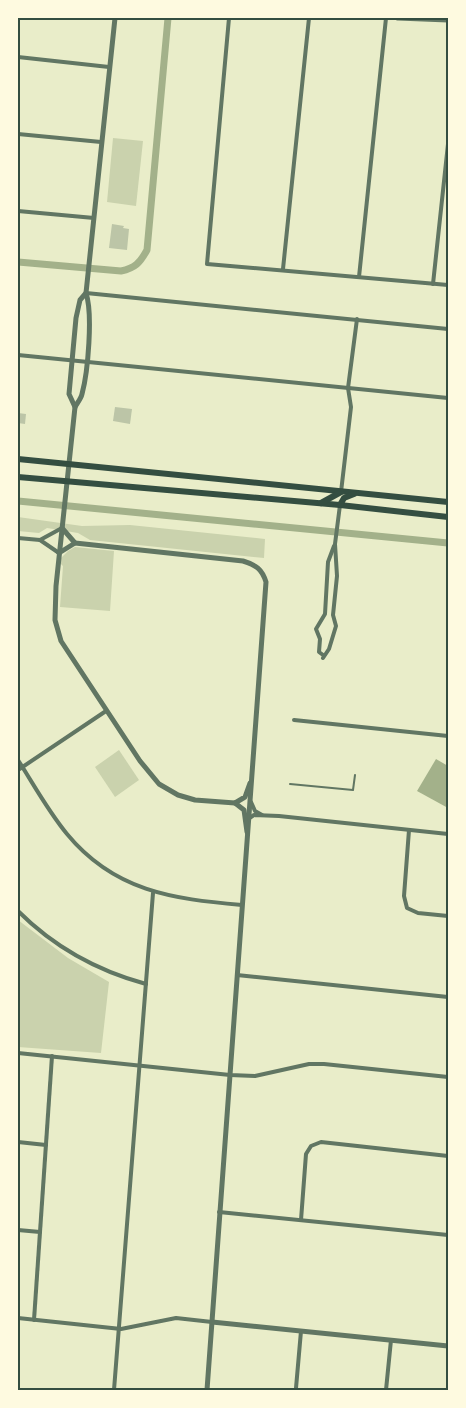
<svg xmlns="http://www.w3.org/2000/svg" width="466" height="1408" viewBox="0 0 466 1408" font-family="'IBM Plex Serif',serif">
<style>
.green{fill:#cad2ad}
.water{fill:#a3b18a}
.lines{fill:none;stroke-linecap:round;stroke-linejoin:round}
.canal{stroke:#a3b18a;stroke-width:7}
.building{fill:#bcc5a7}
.service{stroke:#617663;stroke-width:2}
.minor{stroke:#617663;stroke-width:4}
.tertiary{stroke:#617663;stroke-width:5}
.primary{stroke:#344e41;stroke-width:6}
.neatline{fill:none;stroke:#344e41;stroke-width:2}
</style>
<rect width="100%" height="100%" fill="#e9edc9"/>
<!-- green -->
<g class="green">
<path d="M113,138L143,141L136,206L107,202Z"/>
<path d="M18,517L82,526L130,525L265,539L264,558L90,540L78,533L47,528L39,533L18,531Z"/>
<path d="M75,547L114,551L110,611L60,607L63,566L58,561L68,551Z"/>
<path d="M119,750L139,780L115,797L95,767Z"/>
<path d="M18,920L68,958L109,982L101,1053L18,1047Z"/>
</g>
<!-- water -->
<path class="water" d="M436,759L448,766V808L417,791Z"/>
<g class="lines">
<!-- canal -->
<g class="canal">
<path d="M18,262L121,271C135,268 140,263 147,250L168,18"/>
<path d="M18,501L448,543"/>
</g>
</g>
<!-- building -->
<g class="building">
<path d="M112,224L124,226L123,228L129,229L127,250L109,248Z"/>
<path d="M115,407L132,409L130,424L113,421Z"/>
<path d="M18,413L26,414L25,424L18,423Z"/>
</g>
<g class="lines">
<!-- service -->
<path class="service" d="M290,784L353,790L355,775"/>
<!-- minor -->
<g class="minor">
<path d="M229,18L207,264L448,285"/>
<path d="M18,57L109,67"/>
<path d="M18,134L101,142"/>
<path d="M18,211L94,218"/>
<path d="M283,269L309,18"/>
<path d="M359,277L386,18"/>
<path d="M433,284L448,144"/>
<path d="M86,293L448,329"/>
<path d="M18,355L448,398"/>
<path d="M341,492L351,407L348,388L357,319"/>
<path d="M18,538L40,540L59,553"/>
<path d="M40,540L62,528"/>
<path d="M323,655L319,652L320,639L316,629L325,614L328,562L334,546"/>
<path d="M323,658L329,649L336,626L333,615L337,576L335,544L340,505"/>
<path d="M294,720L448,736"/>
<path d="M18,760C34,785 48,811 67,834C114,891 172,899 242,905"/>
<path d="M18,770L106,711"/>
<path d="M251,802L255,811L262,815"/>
<path d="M248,819L254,815L279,816L448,834"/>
<path d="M409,830L404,896L407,908L418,913L448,916"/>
<path d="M18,911C53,946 98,971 146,984"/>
<path d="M237,975L448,997"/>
<path d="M18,1053L230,1075L255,1076L309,1064H324L448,1077"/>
<path d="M18,1142L46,1145"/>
<path d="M219,1212L448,1235"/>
<path d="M301,1220L306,1154L311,1146L321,1142L448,1156"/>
<path d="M18,1230L40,1232"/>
<path d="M18,1318L121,1329L176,1318L212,1322"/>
<path d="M34,1320L52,1056"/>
<path d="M296,1388L301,1331"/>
<path d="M114,1390L153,893"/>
<path d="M386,1390L391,1340"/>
</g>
<!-- tertiary -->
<g class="tertiary">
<path d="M115,18L86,293C93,314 88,372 82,394C81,399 77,403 75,407L56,586L55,620L61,641L140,761L159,784L178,795L195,800L235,803L245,797L250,783"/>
<path d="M398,18L448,20"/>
<path d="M75,407L69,394L76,318L80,300L86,293"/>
<path d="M62,528L75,543L243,561C256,565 262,569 266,582L207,1390"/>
<path d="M59,553L75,543"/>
<path d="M235,803L244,810L247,832"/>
<path d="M212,1322L448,1346"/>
</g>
<!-- primary -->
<g class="primary">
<path d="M18,459L448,502"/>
<path d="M18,477L340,505L448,517"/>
<path d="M321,503L341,492"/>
<path d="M340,505L344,498L354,494"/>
</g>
</g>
<!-- border -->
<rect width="466" height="1408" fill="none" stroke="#fefae0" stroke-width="38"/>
<rect x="19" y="19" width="428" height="1370" class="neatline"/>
</svg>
